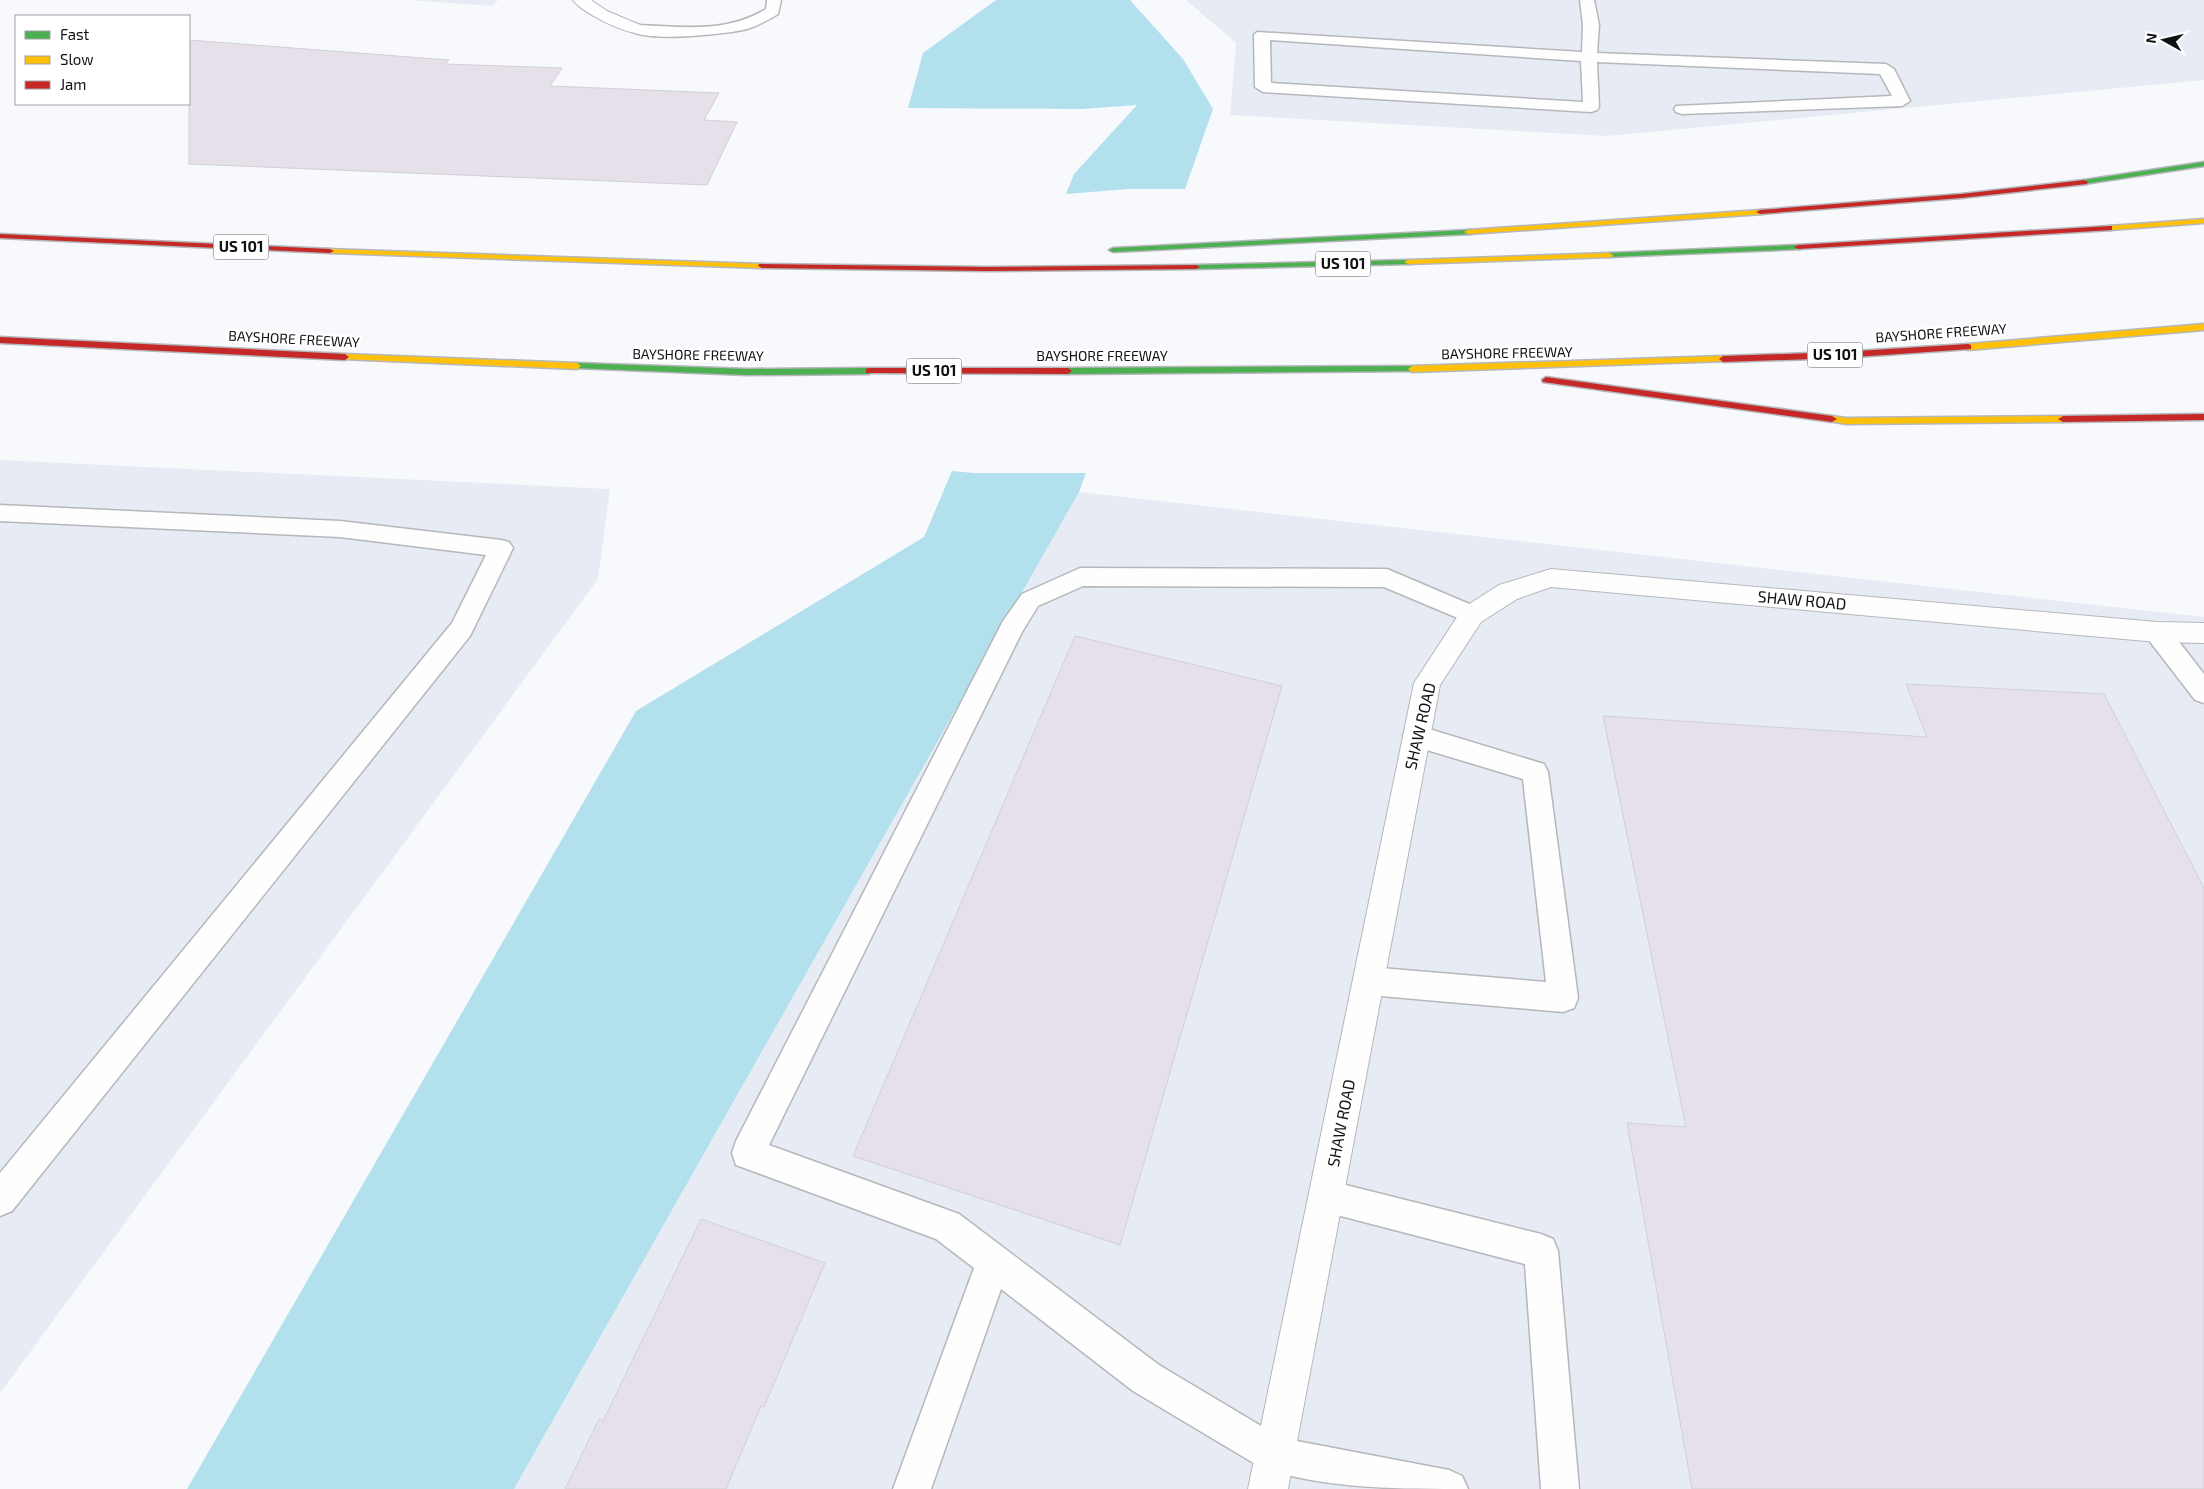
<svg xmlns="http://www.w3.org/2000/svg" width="2204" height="1489" viewBox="0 0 2204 1489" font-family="'Exo 2',sans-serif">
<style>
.built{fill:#e7ecf4}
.water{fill:#b3e0ed}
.building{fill:#e6e0ea;stroke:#d0d0d2}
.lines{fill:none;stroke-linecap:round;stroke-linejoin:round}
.lane-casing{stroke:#b5b7ba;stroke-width:3}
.street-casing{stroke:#b5b7ba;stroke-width:2}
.fast-casing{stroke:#b5b7ba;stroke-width:3}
.slow-casing{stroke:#b5b7ba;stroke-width:3}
.jam-casing{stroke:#b5b7ba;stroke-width:3}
.lane{fill:#fefeff;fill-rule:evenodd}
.street{fill:#fefeff;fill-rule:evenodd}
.fast{fill:#4caf50;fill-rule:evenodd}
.slow{fill:#ffc107;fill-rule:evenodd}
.jam{fill:#c62828;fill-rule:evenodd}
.labels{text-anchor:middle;stroke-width:5;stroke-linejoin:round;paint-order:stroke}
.far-street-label{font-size:14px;fill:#0f1114;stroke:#fff}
.shield{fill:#fff;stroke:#57585a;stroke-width:1}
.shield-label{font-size:15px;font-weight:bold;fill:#0f1114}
.street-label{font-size:16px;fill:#0f1114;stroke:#fff}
</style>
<rect width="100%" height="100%" fill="#f7f9fc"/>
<!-- built -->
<g class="built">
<path d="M409,0H498L493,6Z"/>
<path d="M1186,0H2204V80L1607,136L1230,115L1236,43Z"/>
<path d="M0,460L610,489L598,579L0,1393Z"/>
<path d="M1079,492L2204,617V1489H514Z"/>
</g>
<!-- water -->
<g class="water">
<path d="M996,0H1130L1183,59L1213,109L1185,189H1128L1066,194L1074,174L1137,105L1082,109L908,108L923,53Z"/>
<path d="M952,471L974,473H1086L1079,492L514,1489H187L636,711L924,537Z"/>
</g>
<!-- building -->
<g class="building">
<path d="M189,40L449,60L445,64L562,68L550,86L719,93L704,120L737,122L707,185L189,164Z"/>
<path d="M1075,636L1282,686L1120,1245L853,1156Z"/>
<path d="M1906,684L2104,694L2204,888V1489H1692L1627,1123L1686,1127L1603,716L1927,737Z"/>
<path d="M701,1219L825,1263L764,1407L761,1406L726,1489H565L599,1419L603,1421Z"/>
</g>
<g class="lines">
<!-- lane casing -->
<g class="lane-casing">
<g id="lane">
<path d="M767,0H781L778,14C768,20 758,26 747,29C730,34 640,43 631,30L639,25C683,27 727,33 766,9Z"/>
<path d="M1580,0H1594L1599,25L1597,53L1886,64L1894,69L1910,101L1902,106L1682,114L1676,112L1674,109L1676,106L1892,96L1880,74L1597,62L1599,107L1597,110L1591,112L1263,92L1255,87L1254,35L1257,32L1582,52L1583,25ZM1270,40L1581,61L1583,102L1271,83Z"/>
<path d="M0,505L340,521L501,540L509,542L513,548L470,636L12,1211L0,1216V1173L452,623L486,555L340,537L0,521Z"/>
<path d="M1080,568L1387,569L1481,609L1484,615L1481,621L1472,624L1384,587L1083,586L1038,606L1022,632L769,1145L959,1214L1159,1365L1281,1438L1449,1470L1462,1476L1468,1489C1401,1489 1325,1489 1262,1468L1133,1391L1001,1289L931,1489H893L974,1268L936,1239L736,1165L732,1153L736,1141L1003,621L1022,594Z"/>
<path d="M2157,623L2166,625L2204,674V703L2195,700L2148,639L2145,632L2148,625Z"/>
<path d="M1416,725L1544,764L1548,772L1578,998L1574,1008L1563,1012L1369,995L1358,991L1354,981L1358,971L1369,967L1546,982L1523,779L1407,744L1403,736L1407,728Z"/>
<path d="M1326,1180L1541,1234L1553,1239L1558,1251L1579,1489H1541L1525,1264L1314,1209L1309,1197L1314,1185Z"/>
</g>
</g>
<!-- street casing -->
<g class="street-casing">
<g id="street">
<path d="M573,0H591L607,11L645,27L647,30L645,33C630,37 582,13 573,0Z"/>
<path d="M1551,569L2157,622L2204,623V643L2157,642L1551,587L1517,599L1481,622L1440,685L1288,1489H1248L1414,683L1463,608L1499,585Z"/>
</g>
</g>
<!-- fast casing -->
<g class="fast-casing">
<g id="fast">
<path d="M2204,162V166L2084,184L2080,182L2084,180Z"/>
<path d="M1468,230H1471V234L1113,252L1109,250L1113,248Z"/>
<path d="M1798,245H1801V249L1609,257L1605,255L1609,253Z"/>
<path d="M1408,260L1412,262L1411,264L1196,269L1192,267L1196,265Z"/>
<path d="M577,363L747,369L869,368L873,371L869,374L747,375L574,368L573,366Z"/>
<path d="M1412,366L1416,369L1415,371L1068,374L1064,371L1068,368Z"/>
</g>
</g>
<!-- slow casing -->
<g class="slow-casing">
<g id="slow">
<path d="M1760,210H1763V214L1468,234L1464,232L1468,230Z"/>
<path d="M2204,219V223L2109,230L2105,228L2109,226Z"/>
<path d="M327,249L762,264L766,266L762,268L330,253L326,251Z"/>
<path d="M1609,253L1613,255L1612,257L1408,264L1404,262L1408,260Z"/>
<path d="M2204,324V330L1968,350L1964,347L1968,344Z"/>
<path d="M345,354L577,363L581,366L577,369L342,359L341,357Z"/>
<path d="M1723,356L1726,357V361L1412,372L1408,369L1412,366Z"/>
<path d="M1832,416L1846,418L2063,416L2068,419L2063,422L1846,424L1829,421L1827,419Z"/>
</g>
</g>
<!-- jam casing -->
<g class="jam-casing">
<g id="jam">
<path d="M2084,180L2088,182L2087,184L1961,198L1760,214L1756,212L1760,210L1961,194Z"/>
<path d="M2109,226H2112V230L1798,249L1794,247L1798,245Z"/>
<path d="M0,234L330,249L334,251L330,253L0,238Z"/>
<path d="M759,264L987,267L1196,265L1200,267L1196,269L987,271L762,268L758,266Z"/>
<path d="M0,337L345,354L349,357L345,360L0,343Z"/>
<path d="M1968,344L1971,345V349L1841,358L1723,362L1719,359L1723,356L1841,352Z"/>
<path d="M869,368H1068L1072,371L1068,374L866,373V369Z"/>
<path d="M1546,377L1832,416L1837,419L1832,422L1543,382L1542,380Z"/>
<path d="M2204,414V420L2063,422L2058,419L2063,416Z"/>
</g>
</g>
<!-- lane -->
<use href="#lane" class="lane"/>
<!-- street -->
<use href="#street" class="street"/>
<!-- fast -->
<use href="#fast" class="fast"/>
<!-- slow -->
<use href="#slow" class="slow"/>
<!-- jam -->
<use href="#jam" class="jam"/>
</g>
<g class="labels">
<!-- far-street labels -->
<g class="far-street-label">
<text transform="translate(1941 333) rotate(-4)" y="5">BAYSHORE FREEWAY</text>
<text transform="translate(294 339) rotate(3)" y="5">BAYSHORE FREEWAY</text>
<text transform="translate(1507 353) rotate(-1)" y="5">BAYSHORE FREEWAY</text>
<text transform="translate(698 355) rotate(1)" y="5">BAYSHORE FREEWAY</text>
<text x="1102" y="361">BAYSHORE FREEWAY</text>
</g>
<!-- shield labels -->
<g class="shield">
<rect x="213.5" y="234.5" width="55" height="25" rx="4"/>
<rect x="1315.5" y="251.5" width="55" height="25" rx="4"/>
<rect x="1807.5" y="342.5" width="55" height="25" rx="4"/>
<rect x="906.5" y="358.5" width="55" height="25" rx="4"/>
</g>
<g class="shield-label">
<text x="241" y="252">US 101</text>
<text x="1343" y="269">US 101</text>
<text x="1835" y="360">US 101</text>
<text x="934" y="376">US 101</text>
</g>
<!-- street labels -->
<g class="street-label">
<text transform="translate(1802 600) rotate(5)" y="6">SHAW ROAD</text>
<text transform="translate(1420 726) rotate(-77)" y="6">SHAW ROAD</text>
<text transform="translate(1341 1123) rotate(-79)" y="6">SHAW ROAD</text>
</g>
</g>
<!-- legend -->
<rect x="15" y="15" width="175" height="90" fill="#ffffff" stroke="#9fa0a1"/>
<rect x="25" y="31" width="25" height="8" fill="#4caf50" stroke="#9fa0a1"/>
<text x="60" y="40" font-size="15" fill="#0f1114">Fast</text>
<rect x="25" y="56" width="25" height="8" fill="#ffc107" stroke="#9fa0a1"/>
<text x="60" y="65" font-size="15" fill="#0f1114">Slow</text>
<rect x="25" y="81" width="25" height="8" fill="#c62828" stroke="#9fa0a1"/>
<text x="60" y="90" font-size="15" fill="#0f1114">Jam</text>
<!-- north arrow -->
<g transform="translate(2164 40) rotate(278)" stroke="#ffffff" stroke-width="4" paint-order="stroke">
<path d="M0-4L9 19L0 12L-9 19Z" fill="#0f1114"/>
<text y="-8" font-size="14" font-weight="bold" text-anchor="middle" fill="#0f1114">N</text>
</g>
</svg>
